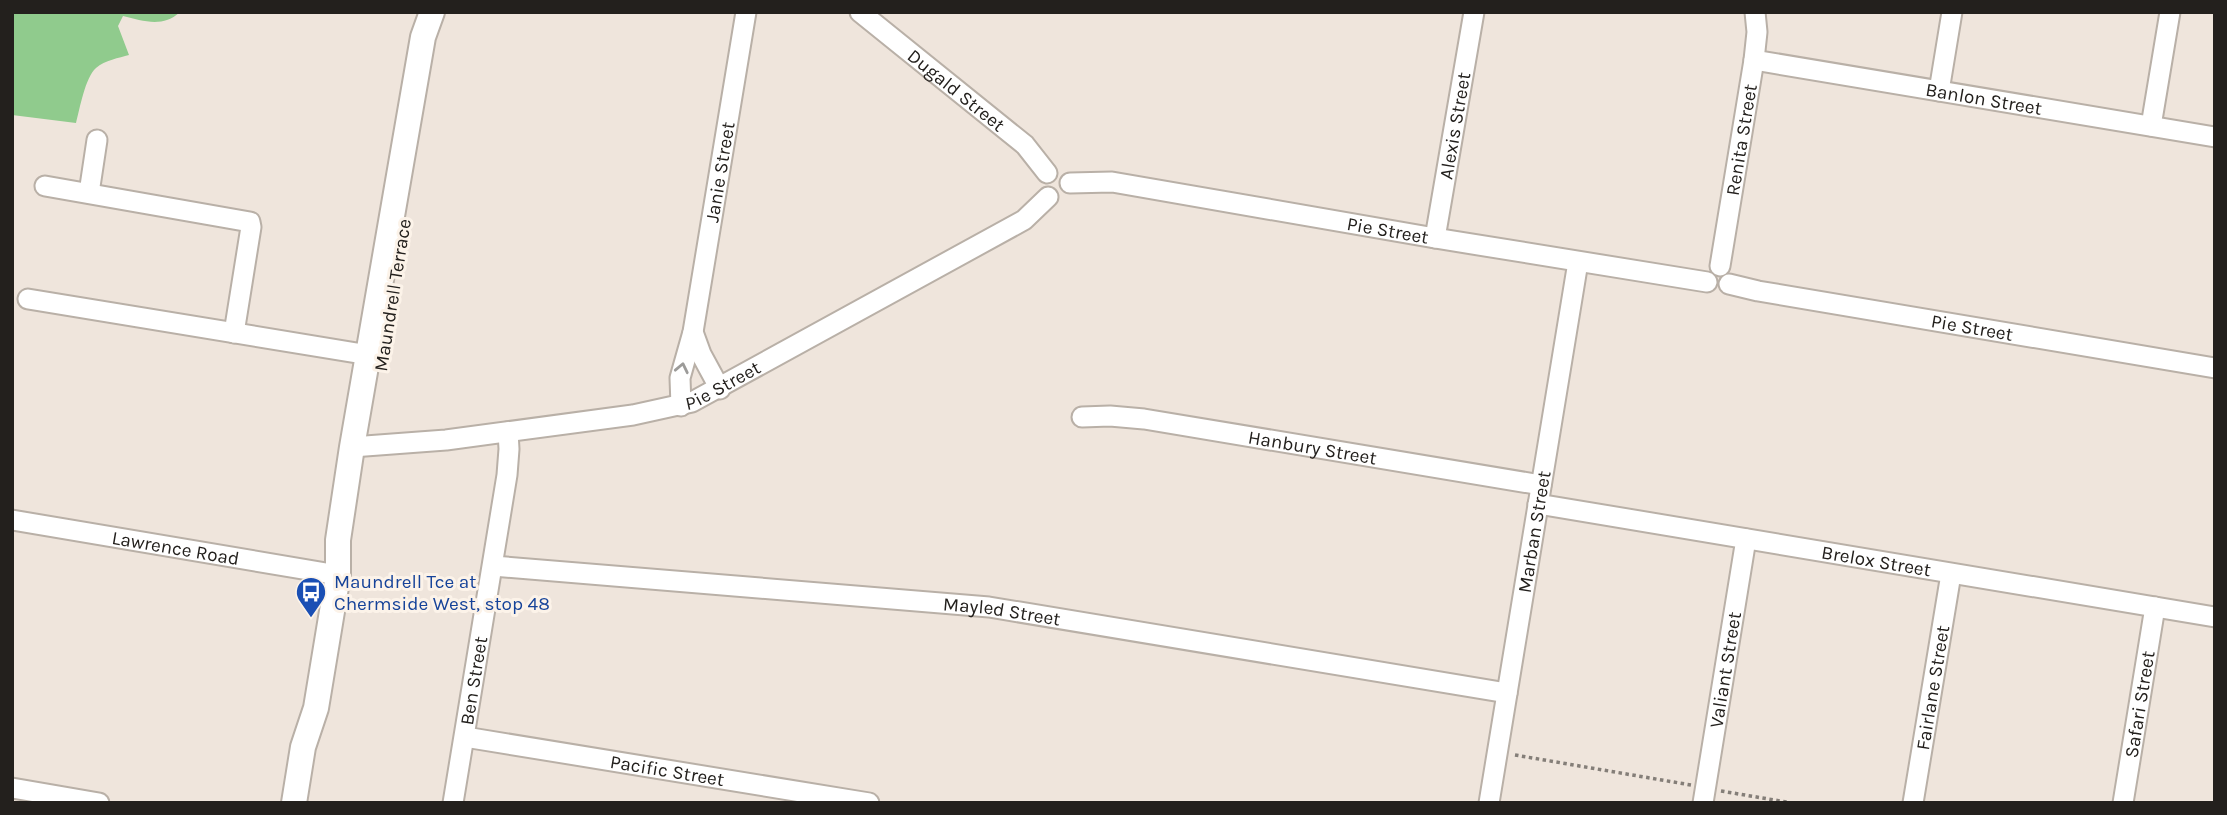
<svg xmlns="http://www.w3.org/2000/svg" width="2227" height="815" viewBox="0 0 2227 815" font-family="Karla,sans-serif">
<style>
.green{fill:#90cb8d}
.lines{fill:none;stroke-linecap:round;stroke-linejoin:round}
.minor-casing{stroke:#b9b0a7;stroke-width:23}
.major-casing{stroke:#b9b0a7;stroke-width:28}
.path{stroke:#847e78;stroke-width:3.5;stroke-dasharray:3.5 3.5;stroke-linecap:butt}
.minor{stroke:#fff;stroke-width:19}
.major{stroke:#fff;stroke-width:24}
.oneway{stroke:#9c9b99}
.labels{text-anchor:middle;stroke-width:6;stroke-linejoin:round;paint-order:stroke}
.street-label{font-size:19px;fill:#23201d;stroke:#fcf3e9}
.transit-label{font-size:19px;fill:#164399;stroke:#fcf3e9;text-anchor:start}
</style>
<rect width="100%" height="100%" fill="#efe5dc"/>
<!-- green -->
<path class="green" d="M12,12H180C163,28 143,21 123,16L118,26L129,55C119,58 105,60 96,68C85,78 80,108 76,123L12,115Z"/>
<g class="lines">
<!-- minor casing -->
<g class="minor-casing">
<g id="minor">
<path id="s1" d="M860,12L1025,145L1047,173"/>
<path id="s2" d="M1754,60L2215,137"/>
<path d="M1939,91L1952,12"/>
<path d="M2151,126L2170,12"/>
<path id="s3" d="M1070,183L1112,182L1435,238L1707,282"/>
<path d="M45,186L250,222L251,227L234,333"/>
<path d="M89,193L97,140"/>
<path id="s4" d="M1435,238L1474,12"/>
<path id="s5" d="M1720,266L1754,60L1757,32L1755,12"/>
<path id="s6" d="M1729,284L1758,291L2215,368"/>
<path d="M28,299L369,355"/>
<path d="M693,332L701,354L720,389"/>
<path id="s7" d="M681,406L680,378L693,332L746,12"/>
<path id="s8" d="M1082,417L1110,416L1144,419L1541,485"/>
<path id="s9" d="M352,447L446,440L633,415L692,402L1024,220L1048,197"/>
<path id="s10" d="M1538,504L2215,617"/>
<path id="s11" d="M12,520L338,575"/>
<path id="s12" d="M493,566L989,607L1507,693"/>
<path id="s13" d="M465,737L869,803"/>
<path d="M12,788L99,803"/>
<path id="s14" d="M453,803L507,475L509,449L508,432"/>
<path id="s15" d="M1489,803L1578,262"/>
<path id="s16" d="M1703,803L1746,539"/>
<path id="s17" d="M1913,803L1951,574"/>
<path id="s18" d="M2123,803L2155,607"/>
</g>
</g>
<!-- major casing -->
<g class="major-casing">
<path id="major" d="M294,803L303,747L316,708L338,575V540L352,447L423,37L432,12"/>
</g>
<!-- path -->
<g class="path">
<path d="M1515,755L1691,785"/>
<path d="M1721,791L1792,803"/>
</g>
<!-- minor -->
<use href="#minor" class="minor"/>
<!-- major -->
<use href="#major" class="major"/>
</g>
<!-- one-way arrows -->
<defs><path id="oneway-chevron" d="M-2-3.5L2.5 0L-2 3.5" fill="none" stroke-width="1.6" stroke-linecap="round" stroke-linejoin="round" transform="scale(1.75)"/></defs>
<use class="oneway" href="#oneway-chevron" transform="translate(682 368) rotate(-78)"/>
<!-- icons -->
<defs>
<g id="bus-pin" transform="scale(1.575)"><path d="M0 17L-7.5 6A9.5 9.5 0 1 1 7.5 6Z" fill="#1a4fb4" stroke="#fcf3e9"/><path d="M-5-6H5V4H4V6H2V4H-2V6H-4V4H-5ZM-3.5-4V0h7V-4ZM-3.5 1.2v1.5H-2V1.2ZM2 1.2v1.5H3.5V1.2Z" fill="#fff"/></g>
</defs>
<g fill-rule="evenodd">
<use href="#bus-pin" x="311" y="592"/>
</g>
<g class="labels">
<!-- street labels -->
<g class="street-label">
<text dy="7" stroke="none"><textPath href="#s1" startOffset="124">Dugald Street</textPath></text>
<text dy="7" stroke="none"><textPath href="#s2" startOffset="233">Banlon Street</textPath></text>
<text dy="7" stroke="none"><textPath href="#s4" startOffset="114">Alexis Street</textPath></text>
<text dy="7" stroke="none"><textPath href="#s5" startOffset="128">Renita Street</textPath></text>
<text dy="7" stroke="none"><textPath href="#s7" startOffset="238">Janie Street</textPath></text>
<text dy="7" stroke="none"><textPath href="#s3" startOffset="322">Pie Street</textPath></text>
<text transform="translate(392 295) rotate(-81)" y="7">Maundrell Terrace</text>
<text dy="7" stroke="none"><textPath href="#s6" startOffset="247">Pie Street</textPath></text>
<text dy="7" stroke="none"><textPath href="#s9" startOffset="378">Pie Street</textPath></text>
<text dy="7" stroke="none"><textPath href="#s8" startOffset="233">Hanbury Street</textPath></text>
<text dy="7" stroke="none"><textPath href="#s15" startOffset="275">Marban Street</textPath></text>
<text dy="7" stroke="none"><textPath href="#s11" startOffset="166">Lawrence Road</textPath></text>
<text dy="7" stroke="none"><textPath href="#s10" startOffset="343">Brelox Street</textPath></text>
<text dy="7" stroke="none"><textPath href="#s12" startOffset="511">Mayled Street</textPath></text>
<text dy="7" stroke="none"><textPath href="#s16" startOffset="135">Valiant Street</textPath></text>
<text dy="7" stroke="none"><textPath href="#s14" startOffset="124">Ben Street</textPath></text>
<text dy="7" stroke="none"><textPath href="#s17" startOffset="117">Fairlane Street</textPath></text>
<text dy="7" stroke="none"><textPath href="#s18" startOffset="100">Safari Street</textPath></text>
<text dy="7" stroke="none"><textPath href="#s13" startOffset="205">Pacific Street</textPath></text>
</g>
<!-- transit labels -->
<g class="transit-label">
<text x="334" y="588">Maundrell Tce at<tspan x="334" dy="22">Chermside West, stop 48</tspan></text>
</g>
</g>
<!-- border -->
<rect width="2227" height="815" fill="none" stroke="#23201d" stroke-width="28"/>
</svg>
